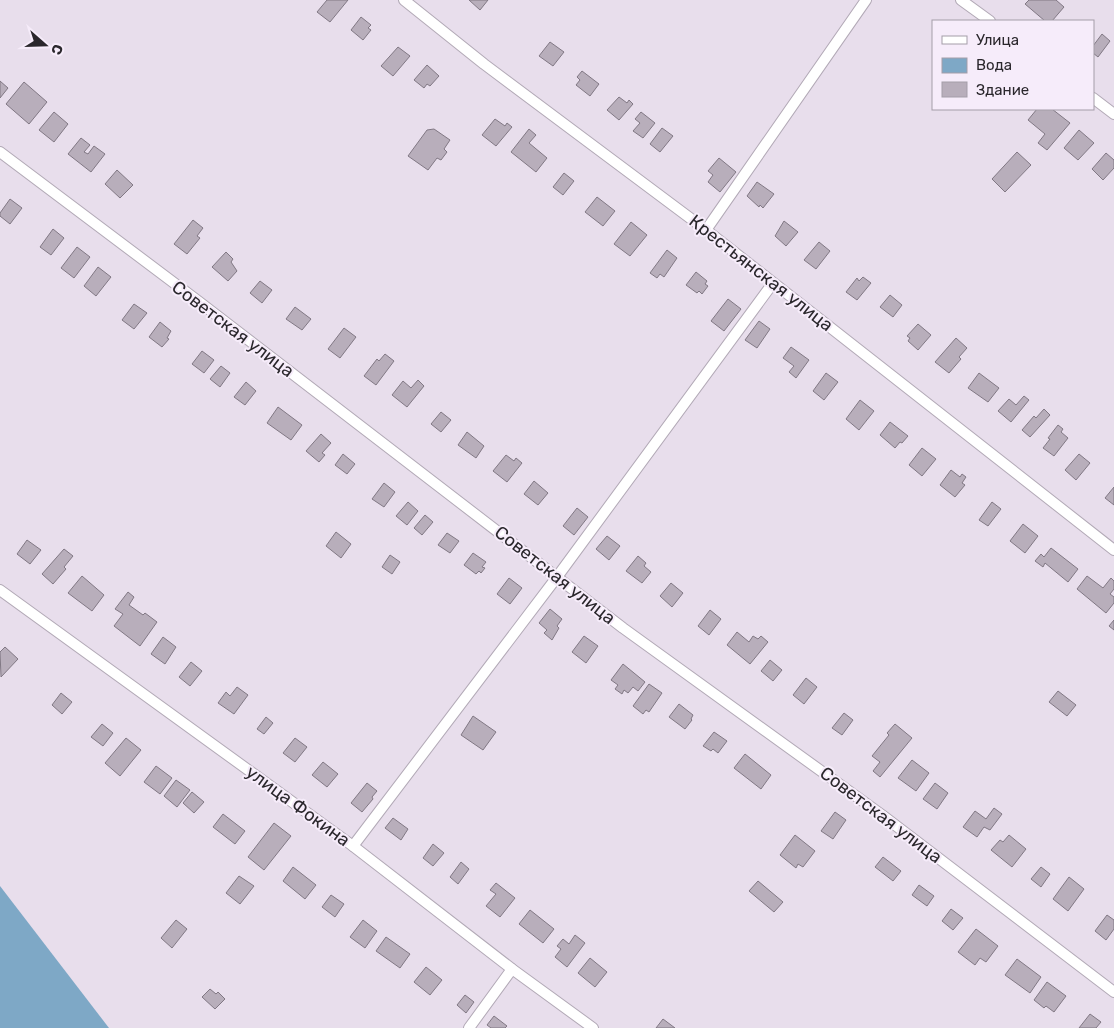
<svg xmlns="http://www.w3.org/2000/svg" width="1114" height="1028" viewBox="0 0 1114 1028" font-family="Rubik,sans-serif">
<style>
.water{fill:#7ea8c6}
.building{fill:#b8aebb;stroke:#817884}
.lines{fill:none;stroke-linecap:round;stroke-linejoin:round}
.street-casing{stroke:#b2a9b6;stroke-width:12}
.street{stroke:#fff;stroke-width:10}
.labels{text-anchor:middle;stroke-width:4;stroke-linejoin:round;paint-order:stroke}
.street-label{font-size:18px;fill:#2a272c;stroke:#f6ecfa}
</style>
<rect width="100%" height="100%" fill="#e8deec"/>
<!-- water -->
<path class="water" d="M0,886L109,1028H0Z"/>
<!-- building -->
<g class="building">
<path d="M327,0H348L330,22L317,12Z"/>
<path d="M469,0H488L480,10Z"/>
<path d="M1029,0H1056L1064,7L1052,21H1045L1025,4Z"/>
<path d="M361,17L371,25L368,28L371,30L363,40L351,30Z"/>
<path d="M1102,34L1110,41L1098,57L1093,53V46Z"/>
<path d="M550,42L564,52L553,66L539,56Z"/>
<path d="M398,47L410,56L393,76L381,66Z"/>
<path d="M427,65L439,76L430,86L427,84L424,88L414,80Z"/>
<path d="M582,71L599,84L590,96L576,85L580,80L577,77Z"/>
<path d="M0,81L8,88L0,98Z"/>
<path d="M24,82L47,102L29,124L6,104Z"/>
<path d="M619,97L627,103L629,100L633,104L619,120L607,110Z"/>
<path d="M1037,109H1052L1070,123L1047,150L1038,143L1045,134L1028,120Z"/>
<path d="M54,112L68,124L54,142L39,130Z"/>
<path d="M641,112L655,123L643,138L633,131L640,123L635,119Z"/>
<path d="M495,119L505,126L507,123L512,127L496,146L482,135Z"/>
<path d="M662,128L673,136L660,152L650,144Z"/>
<path d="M434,129L450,140L444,149L447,152L441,160L437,158L428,170L408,156L427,130Z"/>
<path d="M529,129L536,135L529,143L547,158L536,172L511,152Z"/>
<path d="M1079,130L1094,143L1078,160L1064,148Z"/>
<path d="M81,138L90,145L84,152L88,154L94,146L105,154L91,172L68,154Z"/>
<path d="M1017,152L1031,165L1005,192L992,179Z"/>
<path d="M1106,153L1114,160V168L1103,180L1092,169Z"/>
<path d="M719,158L736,172L720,192L708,182L713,175L708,171Z"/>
<path d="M117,170L133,185L120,198L105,184Z"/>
<path d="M564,173L574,181L563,195L553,187Z"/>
<path d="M757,182L774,194L763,208L760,205L759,207L747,196Z"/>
<path d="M597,197L615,211L603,226L585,212Z"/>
<path d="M10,199L22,208L10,224L0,216V213Z"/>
<path d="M193,220L203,228L197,236L200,238L187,254L174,244Z"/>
<path d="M784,221L798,232L786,246L775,236Z"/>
<path d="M631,222L647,235L630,256L614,244Z"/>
<path d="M53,229L64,238L51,255L40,247Z"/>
<path d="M819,242L830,251L816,269L804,260Z"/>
<path d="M77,247L90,257L74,278L61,268Z"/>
<path d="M667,250L677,258L664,277L660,274L657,278L650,273Z"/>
<path d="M226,252L233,259L231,262L237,271L228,281L212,267Z"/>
<path d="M98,267L111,277L96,296L84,286Z"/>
<path d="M696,272L707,281L705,284L708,286L702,294L699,291L697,293L686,285Z"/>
<path d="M863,277L871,283L857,300L846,292L857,278L859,281Z"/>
<path d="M260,281L272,290L262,303L250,293Z"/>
<path d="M890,295L902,305L893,317L880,307Z"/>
<path d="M728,299L741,309L724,331L711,321Z"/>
<path d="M134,304L147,313L134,329L122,320Z"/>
<path d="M295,307L311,319L302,330L286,319Z"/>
<path d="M759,321L770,329L757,348L745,340Z"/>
<path d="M160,322L171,331L167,338L169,339L162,347L149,337Z"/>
<path d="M918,324L931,335L918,350L908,341L910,338L907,336Z"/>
<path d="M344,328L356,337L340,358L328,349Z"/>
<path d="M956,338L967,348L959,357L961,359L949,373L935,362Z"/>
<path d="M791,347L809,360L796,378L789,372L794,366L783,358Z"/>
<path d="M202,351L214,360L204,373L192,364Z"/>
<path d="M385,354L394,361L376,385L364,376L377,359L379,361Z"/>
<path d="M221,366L230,373L220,387L210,379Z"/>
<path d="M826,373L838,382L824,400L813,391Z"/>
<path d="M979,373L999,388L988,402L968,388Z"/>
<path d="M418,380L424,386L407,407L392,395L403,381L411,388Z"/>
<path d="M246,382L256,391L245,405L234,397Z"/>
<path d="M1024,396L1029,400L1011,422L998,411L1009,399L1016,405Z"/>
<path d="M860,400L874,411L859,430L846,419Z"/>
<path d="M278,407L302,425L291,440L267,423Z"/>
<path d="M1044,409L1050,415L1030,437L1022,430L1034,416L1036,418Z"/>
<path d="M441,412L451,420L441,432L431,424Z"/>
<path d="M890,422L908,436L902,443L900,442L895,448L880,435Z"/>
<path d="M1058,425L1063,429L1061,432L1068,438L1054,456L1043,448L1050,439L1048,438Z"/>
<path d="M467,432L484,446L476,458L458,445Z"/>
<path d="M321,434L331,443L322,453L325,455L319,462L306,451Z"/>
<path d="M922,448L936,459L922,476L909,465Z"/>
<path d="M343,454L355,464L347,474L335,465Z"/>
<path d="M1079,454L1090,463L1076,480L1065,470Z"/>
<path d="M506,455L514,461L516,458L522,463L507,482L493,471Z"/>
<path d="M951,470L960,477L962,474L966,477L962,483L965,485L955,497L940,485Z"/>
<path d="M534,481L548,493L538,505L524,494Z"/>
<path d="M384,483L395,492L384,507L372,499Z"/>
<path d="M1114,487V505L1105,498Z"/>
<path d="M408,502L418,511L407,525L396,516Z"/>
<path d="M992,502L1001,509L988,526L979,520Z"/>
<path d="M577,508L588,517L574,535L563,526Z"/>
<path d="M425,515L433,522L422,535L414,528Z"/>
<path d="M1023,524L1038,536L1025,553L1010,541Z"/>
<path d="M336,532L351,544L341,558L326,546Z"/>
<path d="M447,533L459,541L450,553L438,545Z"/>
<path d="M607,536L620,546L609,560L596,549Z"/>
<path d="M27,540L41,550L30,564L17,554Z"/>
<path d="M1051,548L1078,569L1068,582L1045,563L1043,567L1035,561L1041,554L1044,557Z"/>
<path d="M64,549L73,556L64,567L66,569L53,584L42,574Z"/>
<path d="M473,553L486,562L482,567L485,568L481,573L479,571L476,574L464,565Z"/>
<path d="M390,555L400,562L392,574L382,567Z"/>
<path d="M638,556L646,563L644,566L651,572L642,583L626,571Z"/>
<path d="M82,576L104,595L92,611L68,593Z"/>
<path d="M1087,576L1103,588L1111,578L1114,581V589L1110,594L1114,597V603L1106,613L1077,589Z"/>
<path d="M509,578L522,588L510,604L497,594Z"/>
<path d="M671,583L683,593L672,607L660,596Z"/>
<path d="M128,592L134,597L129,605L143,615L145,613L157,622L140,646L114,626L123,614L115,609Z"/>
<path d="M550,609L562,619L557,626L559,628L552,640L544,633L547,630L539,623Z"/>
<path d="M710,610L721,619L709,635L698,626Z"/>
<path d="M1114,620V630L1109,626Z"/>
<path d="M737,632L749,642L753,636L758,639L761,636L768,642L750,664L727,645Z"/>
<path d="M584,636L598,646L586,663L572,652Z"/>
<path d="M163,637L176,647L165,664L151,654Z"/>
<path d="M5,647L18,659L1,677L0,652Z"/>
<path d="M770,660L782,670L773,681L761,671Z"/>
<path d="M191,662L202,671L190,686L179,677Z"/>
<path d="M623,664L645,682L638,691L633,687L628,693L624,690L622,694L615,689L618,685L611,680Z"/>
<path d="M806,678L817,687L804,704L793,695Z"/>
<path d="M649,684L662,693L649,712L646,710L643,714L633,706Z"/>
<path d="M237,687L248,695L234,714L218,703L226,692L230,696Z"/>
<path d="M1058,691L1076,705L1067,716L1049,702Z"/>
<path d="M61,693L72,702L62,714L52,705Z"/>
<path d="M679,704L693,715L691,719L692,720L685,729L669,717Z"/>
<path d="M844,713L853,720L842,735L832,728Z"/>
<path d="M473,716L496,732L483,750L461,735Z"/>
<path d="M266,717L273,723L264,734L257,729Z"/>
<path d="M102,724L113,733L103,746L91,737Z"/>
<path d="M895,724L912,738L880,777L873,771L880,762L872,756L889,735L887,733Z"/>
<path d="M714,732L727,741L718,753L713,749L711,751L703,746Z"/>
<path d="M126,738L141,750L120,776L105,763Z"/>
<path d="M295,738L307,747L295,762L283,753Z"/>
<path d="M745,754L771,775L761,789L734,768Z"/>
<path d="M912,760L929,773L916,791L898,778Z"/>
<path d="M323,762L338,774L327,787L312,775Z"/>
<path d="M156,766L172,778L160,794L144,782Z"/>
<path d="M176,780L190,790L177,807L164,796Z"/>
<path d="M367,783L377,791L372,797L373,799L362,812L351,803Z"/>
<path d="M935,783L948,793L937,809L923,799Z"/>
<path d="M192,792L204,802L194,813L183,803Z"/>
<path d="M994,808L1002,814L990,830L984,827L977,837L963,827L975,811L986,819Z"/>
<path d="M835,812L846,820L833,839L821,831Z"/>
<path d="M223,814L245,831L235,844L213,827Z"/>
<path d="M393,818L408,829L401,840L385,828Z"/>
<path d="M274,823L291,836L264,870L248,857Z"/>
<path d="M795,835L815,851L803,867L798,864L796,868L780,855Z"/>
<path d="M1009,835L1026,849L1012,867L991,850L1000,840L1003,842Z"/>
<path d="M433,844L444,853L433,866L423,858Z"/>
<path d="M883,857L901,871L893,881L875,867Z"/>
<path d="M461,862L469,869L458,884L450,877Z"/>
<path d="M293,867L316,885L305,899L283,881Z"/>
<path d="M1041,867L1050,874L1041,887L1031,879Z"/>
<path d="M239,876L254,886L240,904L226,893Z"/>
<path d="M1069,877L1084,889L1068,911L1053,899Z"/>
<path d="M758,881L783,902L774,912L749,891Z"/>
<path d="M496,883L515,898L500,917L486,906L496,894L490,890Z"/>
<path d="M919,885L934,896L927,906L912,895Z"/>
<path d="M331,895L344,904L335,917L322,907Z"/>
<path d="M951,909L963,918L953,930L942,921Z"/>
<path d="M530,910L554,929L543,943L519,924Z"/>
<path d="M1107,915L1114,920V929L1106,940L1095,931Z"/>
<path d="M176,920L187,929L172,948L161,938Z"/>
<path d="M363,920L377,931L365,948L350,937Z"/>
<path d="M976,929L998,946L986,962L980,958L975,965L958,952Z"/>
<path d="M575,935L585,943L567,967L555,957L561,949L557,946L563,939L569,944Z"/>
<path d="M386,937L410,954L400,968L376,951Z"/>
<path d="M590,958L607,972L595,987L578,973Z"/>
<path d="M1017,959L1041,977L1030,993L1005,975Z"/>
<path d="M426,967L442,980L430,995L414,982Z"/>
<path d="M1047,982L1066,996L1054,1012L1046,1006L1044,1008L1034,1000Z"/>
<path d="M210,989L216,994L218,992L225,999L215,1009L202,997Z"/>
<path d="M465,995L474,1002L466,1013L457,1005Z"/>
<path d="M1090,1014L1101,1022L1096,1028H1079Z"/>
<path d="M494,1016L507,1026L505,1028H491L487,1025Z"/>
<path d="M663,1019L675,1028H656Z"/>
</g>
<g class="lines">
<!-- street casing -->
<g class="street-casing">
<g id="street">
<path d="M404,0L484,64L706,230L1114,550"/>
<path d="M961,0L990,21"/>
<path d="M1093,98L1114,114"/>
<path d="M0,152L198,301L623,628L882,815L1114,992"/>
<path d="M706,230L866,0"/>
<path d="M0,590L353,846L512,969L593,1028"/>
<path d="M353,846L557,577L773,283"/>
<path d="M469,1028L512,969"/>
</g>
</g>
<!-- street -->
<use href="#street" class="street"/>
</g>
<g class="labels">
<!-- street labels -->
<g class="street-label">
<text transform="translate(761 273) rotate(38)" y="6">Крестьянская улица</text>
<text transform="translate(233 329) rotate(37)" y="6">Советская улица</text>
<text transform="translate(555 575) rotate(38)" y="6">Советская улица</text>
<text transform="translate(298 806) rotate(36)" y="6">улица Фокина</text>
<text transform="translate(881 815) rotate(37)" y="6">Советская улица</text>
</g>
</g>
<!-- legend -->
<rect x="932" y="20" width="162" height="90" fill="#f6ecfa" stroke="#a49da8"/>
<rect x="942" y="36" width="25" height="8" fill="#ffffff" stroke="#a49da8"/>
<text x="976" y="45" font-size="15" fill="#2a272c">Улица</text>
<rect x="942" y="58" width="25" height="15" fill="#7ea8c6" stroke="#a49da8"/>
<text x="976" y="70" font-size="15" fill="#2a272c">Вода</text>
<rect x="942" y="82" width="25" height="15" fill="#b8aebb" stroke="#a49da8"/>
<text x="976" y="95" font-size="15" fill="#2a272c">Здание</text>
<!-- north arrow -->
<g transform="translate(45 45) rotate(110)" stroke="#f6ecfa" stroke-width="4" paint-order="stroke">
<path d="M0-4L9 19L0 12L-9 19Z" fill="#2a272c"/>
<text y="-8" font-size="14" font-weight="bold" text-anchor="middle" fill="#2a272c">С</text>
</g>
</svg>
